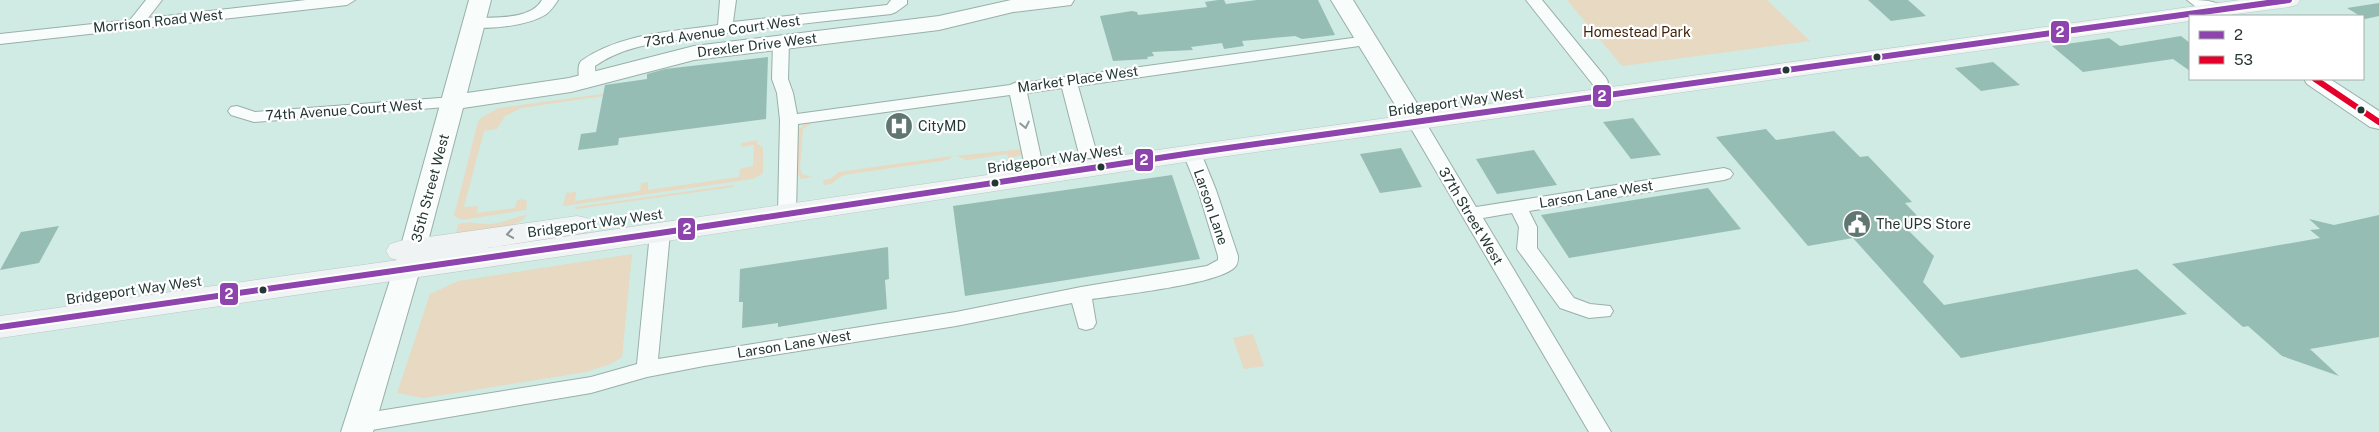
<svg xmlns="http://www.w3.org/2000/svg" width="2379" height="432" viewBox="0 0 2379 432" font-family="'Public Sans',sans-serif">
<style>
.green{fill:#e7d9c2}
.building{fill:#96bdb4}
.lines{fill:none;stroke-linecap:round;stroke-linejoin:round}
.street-casing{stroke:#9aafa9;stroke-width:2}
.secondary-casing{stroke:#9aafa9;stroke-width:2}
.primary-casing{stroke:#bac8c4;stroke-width:1}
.street{fill:#f8fcfb;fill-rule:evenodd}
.secondary{fill:#f8fcfb;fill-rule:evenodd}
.primary{fill:#eff3f4;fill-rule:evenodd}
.bus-1-casing{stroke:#fff;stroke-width:10}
.bus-2-casing{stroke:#fff;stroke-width:10}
.bus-1{stroke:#8e44ad;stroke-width:6}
.bus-2{stroke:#e4002b;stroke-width:6}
.oneway{stroke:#8e9a97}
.oneway2{stroke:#8a9694}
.bus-dot{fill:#243833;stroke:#fff;stroke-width:2}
.labels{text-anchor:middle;stroke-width:4.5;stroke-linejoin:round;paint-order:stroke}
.street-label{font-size:14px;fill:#243833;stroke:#fff}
.park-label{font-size:14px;fill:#43240a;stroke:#fff}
.poi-label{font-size:14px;fill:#243833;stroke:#fff;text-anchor:start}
.line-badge{stroke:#fff;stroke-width:2}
.badge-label{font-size:14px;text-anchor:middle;font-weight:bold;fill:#fff}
</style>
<rect width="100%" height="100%" fill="#cfebe3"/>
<!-- green -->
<g class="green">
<path d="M1567,0H1767L1810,41L1622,66Z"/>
<path d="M603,94V96L521,108L505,116L497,129L484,131L464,207L478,206L477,213L515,208L517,201L522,199L527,201L526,210L462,220L454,216L478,122L482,117L499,108Z"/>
<path d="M806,123L810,124L803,129L800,169L802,174L812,177L801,179L798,174V130Z"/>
<path d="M757,140V144L763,147V173L753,179L563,206L566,193L576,192L575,201L640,191L641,183L648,182V190L739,177L740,169L753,166L754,145L741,147L742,143Z"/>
<path d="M1022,149L1023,154L1009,159L1007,154L967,160L956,156Z"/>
<path d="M952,156L948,160L843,175L831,184L824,185L823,180L830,179L839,172Z"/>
<path d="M734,185L733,187L576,209L575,207Z"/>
<path d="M527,215C516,232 475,231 456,234L458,224C471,222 471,222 482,224C497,226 513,217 527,215Z"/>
<path d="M632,254L622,357L611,364L586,372L424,398L397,393L430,294L458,281Z"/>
<path d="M1253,334L1264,366L1244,369L1233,338Z"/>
</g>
<!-- building -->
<g class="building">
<path d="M1218,0H1224L1226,4L1257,0H1318L1335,35L1302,39L1295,36L1242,41L1244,46L1224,49L1222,43L1191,47L1193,50L1152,52L1154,56L1147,57L1148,59L1113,61L1100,16L1132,11L1137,12L1138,15L1207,7L1205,2Z"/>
<path d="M1868,0H1908L1926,16L1891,21Z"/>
<path d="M2379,3V16L2365,19L2347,8Z"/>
<path d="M2181,36L2190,43V71L2173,59L2083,72L2052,46L2109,38L2120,46Z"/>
<path d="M768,57L766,119L619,138L618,145L578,150L581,134L596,132L605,85L647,79V74L665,69Z"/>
<path d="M1993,62L2020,85L1981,91L1955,68Z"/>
<path d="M1633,118L1661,155L1631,159L1603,122Z"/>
<path d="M1766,129L1776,140L1834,131L1860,157L1868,156L1912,202L1905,203L1927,226L1907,229L1934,256L1923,282L1944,305L2137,269L2187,314L1961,358L1853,238L1808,246L1716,137Z"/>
<path d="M1401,148L1422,187L1380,193L1360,154Z"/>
<path d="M1534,150L1557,185L1497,194L1476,159Z"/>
<path d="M1172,175L1200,259L965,296L953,206Z"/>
<path d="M1708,188L1741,229L1569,258L1541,215Z"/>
<path d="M2379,215V337L2310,349L2339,376L2282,356L2248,326L2243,327L2172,264L2320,238L2310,230L2320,229L2309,219L2334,225Z"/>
<path d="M59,226L39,263L0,270L21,232Z"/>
<path d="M888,247L889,279L885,280L887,309L778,327V323L742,328L743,302H739L740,269Z"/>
</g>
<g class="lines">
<!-- street casing -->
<g class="street-casing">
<g id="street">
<path d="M146,0H162L148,18L306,0H355L347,5L0,44V34L130,20Z"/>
<path d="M542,0H558C554,6 551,11 545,15C529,25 488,31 469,26L467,23L469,20L475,18C495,17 531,20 542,0Z"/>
<path d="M720,0H736L733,22L887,5L891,0H907V4L896,12L891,14C829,21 767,27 705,36C667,42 628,43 595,66L596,81L594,85H582C578,79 577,66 581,61C621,33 671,32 718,25Z"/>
<path d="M1526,0H1542L1606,78L1608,82L1606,86H1594Z"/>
<path d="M1367,36L1373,38L1375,41L1373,44L1078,86L1097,154L1094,158H1082L1079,154L1062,88L1027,93L1042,162L1039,166L1033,168L1027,166L1024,162L1010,95L798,124L796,213L794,217L787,219L780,217L778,213L780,120L777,93L772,79L773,42L775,39H787L789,42L788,79L793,93L797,114L1010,85L1017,82L1022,83Z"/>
<path d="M453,97L459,98L461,102L459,106L254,122L231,115L228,111L231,107L237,106L255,112Z"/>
<path d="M1408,103L1414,104L1417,108L1476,207L1724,168L1730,170L1733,174L1730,178L1724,180L1529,211L1537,227V248L1574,298L1590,304L1610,306L1613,311L1610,316L1589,318L1560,308L1517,249L1519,227L1512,213L1483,218L1611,432H1589L1399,108L1402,104Z"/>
<path d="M1192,147L1198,149L1201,153L1216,190L1238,256C1238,260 1238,264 1235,267C1220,284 1119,295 1092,299L1096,323L1093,328L1086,330L1079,328L1072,303L956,326L704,366L647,377L591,393L360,432L352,429L349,423L352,417L360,414L591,377L637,364L650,233L653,228L660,227L667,228L670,233L658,359L956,312L1081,287L1207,266L1218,260V256L1198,190L1183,153L1186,149Z"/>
</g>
</g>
<!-- secondary casing -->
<g class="secondary-casing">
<g id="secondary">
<path d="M469,0H491L467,93L569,78L694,46L939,16L1011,0H1074L1071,5L1063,6L1013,12L939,30L694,60L571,92L463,108L426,249L373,432H341L400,249Z"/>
<path d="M1331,0H1353L1420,108L1416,113L1408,115L1400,113Z"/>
<path d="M2187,0C2205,0 2222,0 2233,16H2208Z"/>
<path d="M2304,79H2330L2379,111V129L2370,127L2307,84Z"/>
</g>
</g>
<!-- primary casing -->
<g class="primary-casing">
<path id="primary" d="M2240,0H2300L2297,5L2289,7L2221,16H2190V21L1192,161L660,242L0,338V316L398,260L390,258L386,251L390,244L400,241L577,216L587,218L591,225L587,232L577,234L487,248L1192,145Z"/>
</g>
<!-- street -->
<use href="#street" class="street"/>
<!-- secondary -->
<use href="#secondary" class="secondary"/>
<!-- primary -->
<use href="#primary" class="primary"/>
<!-- bus-1 casing -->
<g class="bus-1-casing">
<path id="bus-1" d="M0,327L660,233L1192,153L2289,0"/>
</g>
<!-- bus-2 casing -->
<g class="bus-2-casing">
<path id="bus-2" d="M2315,79L2379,122"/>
</g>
<!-- bus-1 -->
<use href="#bus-1" class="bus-1"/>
<!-- bus-2 -->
<use href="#bus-2" class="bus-2"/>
</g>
<!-- one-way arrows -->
<defs><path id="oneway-chevron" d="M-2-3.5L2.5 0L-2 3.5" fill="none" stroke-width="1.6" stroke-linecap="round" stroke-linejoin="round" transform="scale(1.25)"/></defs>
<use class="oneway" href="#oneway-chevron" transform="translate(1025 125) rotate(78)"/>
<use class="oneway2" href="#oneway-chevron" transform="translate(510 234) rotate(172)"/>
<!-- icons -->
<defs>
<g id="hospital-disc" transform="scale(1.4375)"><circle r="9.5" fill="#607771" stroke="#fff"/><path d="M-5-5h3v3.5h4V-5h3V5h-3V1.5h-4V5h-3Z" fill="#fff"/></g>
<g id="civic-disc" transform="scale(1.4375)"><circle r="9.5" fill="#607771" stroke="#fff"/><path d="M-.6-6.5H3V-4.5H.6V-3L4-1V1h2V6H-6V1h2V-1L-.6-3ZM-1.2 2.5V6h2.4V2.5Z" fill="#fff"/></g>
</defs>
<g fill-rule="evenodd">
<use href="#hospital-disc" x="899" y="126"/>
<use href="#civic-disc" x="1857" y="224"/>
</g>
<!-- markers -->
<g class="bus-dot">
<circle cx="1877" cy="57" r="4.5"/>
<circle cx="1786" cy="70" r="4.5"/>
<circle cx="2361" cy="110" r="4.5"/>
<circle cx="1101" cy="167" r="4.5"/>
<circle cx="995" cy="183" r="4.5"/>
<circle cx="263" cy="290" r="4.5"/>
</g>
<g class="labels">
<!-- street labels -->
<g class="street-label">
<text transform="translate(158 21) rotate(-6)" y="5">Morrison Road West</text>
<text transform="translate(722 31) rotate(-8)" y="5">73rd Avenue Court West</text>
<text transform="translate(757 45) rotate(-7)" y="5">Drexler Drive West</text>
<text transform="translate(1078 79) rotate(-8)" y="5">Market Place West</text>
<text transform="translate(1456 102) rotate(-8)" y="5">Bridgeport Way West</text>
<text transform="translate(344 110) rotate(-4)" y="5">74th Avenue Court West</text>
<text transform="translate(1055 159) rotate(-8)" y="5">Bridgeport Way West</text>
<text transform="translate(430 188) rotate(-75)" y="5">35th Street West</text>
<text transform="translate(1596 194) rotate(-9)" y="5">Larson Lane West</text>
<text transform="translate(1211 207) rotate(71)" y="5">Larson Lane</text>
<text transform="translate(1471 216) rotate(59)" y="5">37th Street West</text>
<text transform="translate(595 223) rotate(-8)" y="5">Bridgeport Way West</text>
<text transform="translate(134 290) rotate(-8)" y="5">Bridgeport Way West</text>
<text transform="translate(794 344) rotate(-9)" y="5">Larson Lane West</text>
</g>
<!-- park labels -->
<g class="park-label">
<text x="1637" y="37">Homestead Park</text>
</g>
<!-- poi labels -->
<g class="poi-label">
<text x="918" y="131">CityMD</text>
<text x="1876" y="229">The UPS Store</text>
</g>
</g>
<g class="line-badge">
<rect x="2050" y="20" width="20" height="24" rx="5" fill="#8e44ad"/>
<rect x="1592" y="84" width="20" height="24" rx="5" fill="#8e44ad"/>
<rect x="1134" y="148" width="20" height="24" rx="5" fill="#8e44ad"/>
<rect x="677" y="217" width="19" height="24" rx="5" fill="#8e44ad"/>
<rect x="219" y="282" width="20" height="24" rx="5" fill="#8e44ad"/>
</g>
<g class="badge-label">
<text x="2060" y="37">2</text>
<text x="1602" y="101">2</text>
<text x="1144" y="165">2</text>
<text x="687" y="234">2</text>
<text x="229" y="299">2</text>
</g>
<!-- legend -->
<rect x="2189" y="15" width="175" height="65" fill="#ffffff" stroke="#a7afad"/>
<rect x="2199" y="31" width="25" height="8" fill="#8e44ad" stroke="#a7afad"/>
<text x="2234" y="40" font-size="15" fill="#243833">2</text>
<rect x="2199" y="56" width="25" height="8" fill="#e4002b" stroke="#a7afad"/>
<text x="2234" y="65" font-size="15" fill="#243833">53</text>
</svg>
